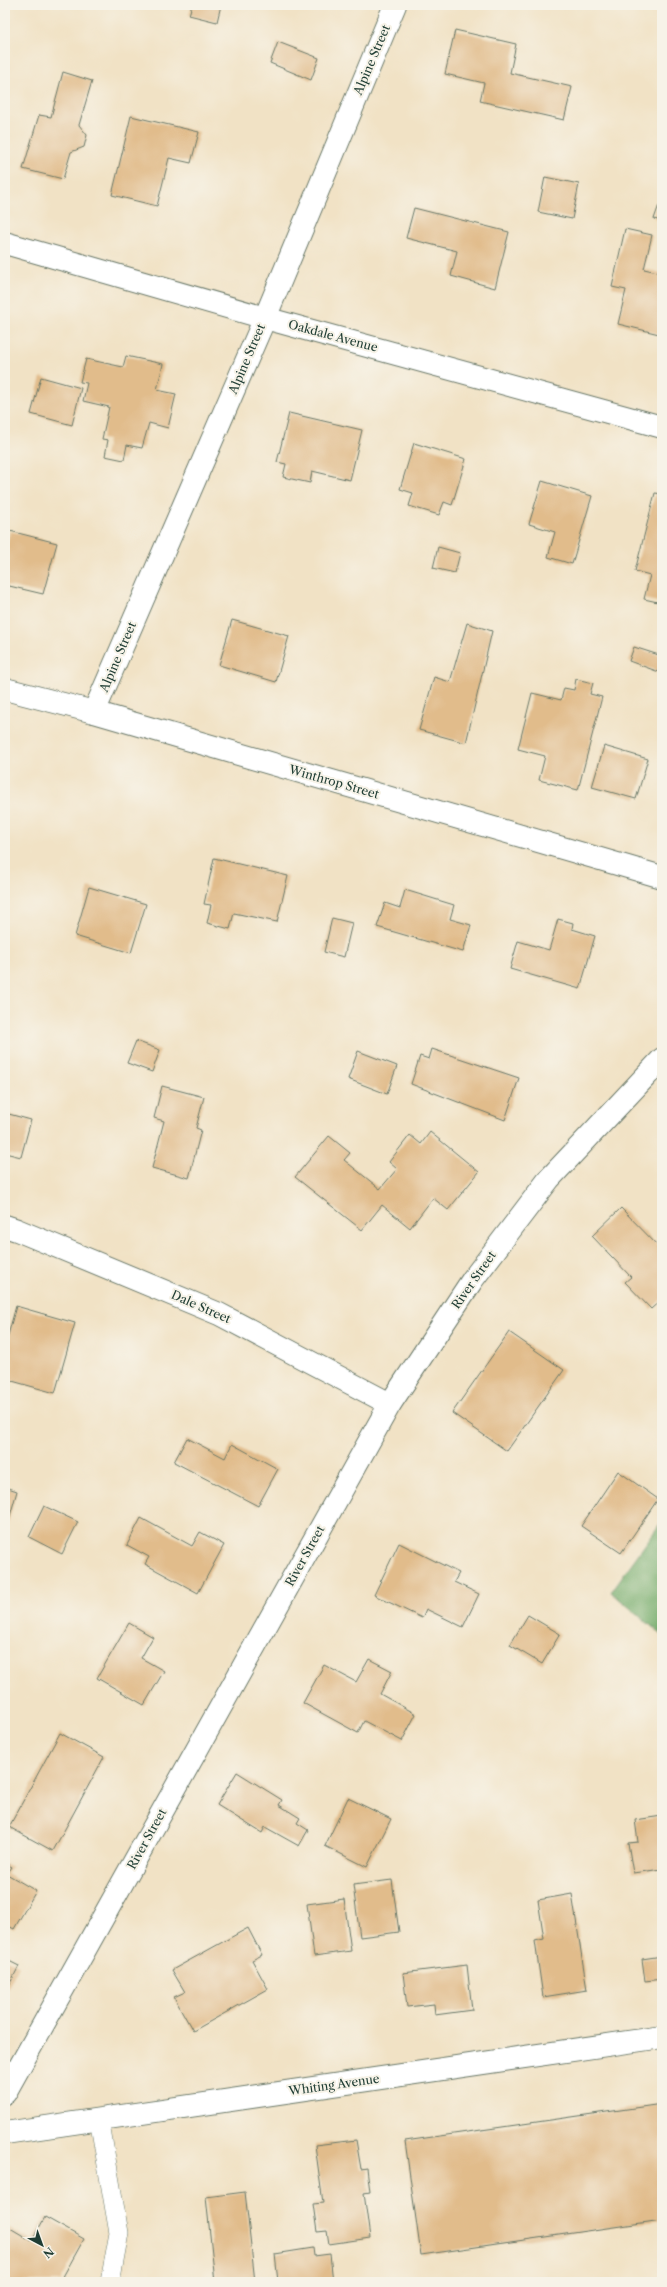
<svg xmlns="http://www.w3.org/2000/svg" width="667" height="2287" viewBox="0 0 667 2287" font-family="'Libre Caslon Text',serif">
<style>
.forest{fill:#74ac6b;stroke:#4a7450}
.building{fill:#e1bc8b}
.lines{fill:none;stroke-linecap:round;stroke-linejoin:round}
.service-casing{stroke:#687767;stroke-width:20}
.minor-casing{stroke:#687767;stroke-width:24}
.tertiary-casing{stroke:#687767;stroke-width:24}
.service{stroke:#fff;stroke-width:19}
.minor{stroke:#fff;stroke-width:22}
.tertiary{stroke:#fff;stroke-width:22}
.labels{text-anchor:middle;stroke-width:4;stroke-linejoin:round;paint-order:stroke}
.street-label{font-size:12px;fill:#1f3d34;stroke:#f7f3e8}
</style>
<rect width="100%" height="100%" fill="#f7f3e8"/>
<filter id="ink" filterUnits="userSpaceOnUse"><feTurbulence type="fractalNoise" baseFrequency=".025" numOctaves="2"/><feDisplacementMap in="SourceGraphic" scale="8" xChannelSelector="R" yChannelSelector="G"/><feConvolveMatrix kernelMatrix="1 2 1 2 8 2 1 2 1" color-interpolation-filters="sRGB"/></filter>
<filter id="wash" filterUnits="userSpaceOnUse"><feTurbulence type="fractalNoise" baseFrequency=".012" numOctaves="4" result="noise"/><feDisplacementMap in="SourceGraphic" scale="16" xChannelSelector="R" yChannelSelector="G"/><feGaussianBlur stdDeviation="0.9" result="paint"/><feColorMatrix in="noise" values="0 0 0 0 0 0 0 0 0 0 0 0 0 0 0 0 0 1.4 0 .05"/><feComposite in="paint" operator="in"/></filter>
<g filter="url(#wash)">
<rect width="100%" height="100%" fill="#f1e2c5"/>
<!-- forest -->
<path class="forest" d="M662,1521V1635L611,1592Z"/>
<g id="blocks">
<!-- building -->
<g class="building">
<path d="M192,5H221L217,22L189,15Z"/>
<path d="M455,30L516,44L510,73L572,87L564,120L480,101L484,83L445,74Z"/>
<path d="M278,42L319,58L311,80L270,63Z"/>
<path d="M63,72L92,81L79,125L87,135L84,147L71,152L63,179L23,169L39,115L51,117Z"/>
<path d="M131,116L199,132L191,163L169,158L157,206L112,195Z"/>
<path d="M545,177L579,184L572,219L538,212Z"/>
<path d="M659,205L662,206V221L654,219Z"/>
<path d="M414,208L509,232L495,288L451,276L457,251L406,238Z"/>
<path d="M625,229L652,235L644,269L662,273V320L659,334L618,324L626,290L612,287Z"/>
<path d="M126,356L163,364L157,390L176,394L168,428L149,423L142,448L127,445L124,460L105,456L108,440L102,439L109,407L83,401L87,383L80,382L86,359L123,367Z"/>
<path d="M41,377L81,388L72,425L31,414Z"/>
<path d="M289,413L362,430L350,480L312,471L310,483L283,477L286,464L277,462Z"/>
<path d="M414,443L466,459L452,505L444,502L439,515L409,506L413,493L400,489Z"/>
<path d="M542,481L592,496L572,564L548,557L555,532L529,524Z"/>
<path d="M655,493L662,494V603L644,599L650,575L635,571Z"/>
<path d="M10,531L57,543L43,594L5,585V552Z"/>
<path d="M438,547L460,553L455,573L433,568Z"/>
<path d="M232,620L289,636L276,682L219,665Z"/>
<path d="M467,623L492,631L466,743L419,730L434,677L450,682Z"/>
<path d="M634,647L662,656L659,672L629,661Z"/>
<path d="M576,679L593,683L590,694L602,697L578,790L539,780L545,756L518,749L532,693L561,700L564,688L574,690Z"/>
<path d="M604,746L648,759L636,799L592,787Z"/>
<path d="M214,858L288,876L277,922L234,913L230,929L207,923L211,905L204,904Z"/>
<path d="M89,887L146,904L131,953L75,936Z"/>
<path d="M405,890L454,905L450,919L471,925L463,952L377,927L385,903L400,908Z"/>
<path d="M332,918L352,923L344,957L324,952Z"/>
<path d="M558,919L573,923L572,929L595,936L580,989L510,969L518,941L549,950Z"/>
<path d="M136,1041L160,1050L152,1072L127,1063Z"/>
<path d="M432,1049L519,1078L505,1120L411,1084L420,1056L429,1059Z"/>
<path d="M358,1051L397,1066L387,1094L348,1079Z"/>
<path d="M162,1086L204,1097L196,1128L201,1130L189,1178L152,1168L164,1121L154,1118Z"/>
<path d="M5,1113L31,1120L21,1157L5,1153Z"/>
<path d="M430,1132L479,1172L448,1210L433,1198L410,1228L382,1205L362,1230L295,1177L329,1136L350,1153L344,1160L380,1189L397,1169L389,1162L410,1135L421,1144Z"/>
<path d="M621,1208L662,1250L658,1255L662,1259V1299L651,1309L625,1282L631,1277L592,1236Z"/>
<path d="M16,1306L75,1323L55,1393L5,1379V1338L7,1339Z"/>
<path d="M509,1332L564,1370L507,1451L452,1413Z"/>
<path d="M187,1438L225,1458L232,1444L278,1469L258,1506L174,1462Z"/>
<path d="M618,1471L658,1499L621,1553L581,1526Z"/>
<path d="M5,1487L17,1491L8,1523L5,1522Z"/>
<path d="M44,1506L78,1522L62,1554L29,1537Z"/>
<path d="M141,1518L192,1546L200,1532L224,1545L198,1593L145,1564L149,1557L127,1545Z"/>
<path d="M399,1543L459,1573L454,1582L479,1594L463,1627L426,1609L422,1618L374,1595Z"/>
<path d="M528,1615L560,1634L542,1664L510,1645Z"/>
<path d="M129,1623L153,1637L141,1658L164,1671L144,1705L97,1678Z"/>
<path d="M369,1659L392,1671L380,1694L416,1714L402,1741L364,1721L358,1733L303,1703L324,1665L356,1682Z"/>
<path d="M60,1733L104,1757L53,1851L9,1827Z"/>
<path d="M237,1772L282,1800L279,1805L300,1818L297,1823L308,1830L299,1846L265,1827L262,1833L217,1805Z"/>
<path d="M348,1798L391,1819L367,1867L325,1846Z"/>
<path d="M662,1816V1869L633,1873L628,1843L638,1842L635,1820Z"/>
<path d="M5,1863L12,1867L7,1874L36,1891L14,1929L5,1924Z"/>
<path d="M392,1880L399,1932L360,1937L353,1885Z"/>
<path d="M572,1894L587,1990L543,1997L535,1941L544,1939L538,1900Z"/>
<path d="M344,1899L351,1951L314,1956L307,1904Z"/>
<path d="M248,1928L262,1955L252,1960L268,1989L193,2031L174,1997L185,1992L172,1970Z"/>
<path d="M659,1930H662V1944H661Z"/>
<path d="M662,1956V1979L645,1981L642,1959Z"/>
<path d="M5,1959L19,1966L5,1993Z"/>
<path d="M467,1965L472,2010L435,2015L434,2004L407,2007L403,1973Z"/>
<path d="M662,2104V2220L421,2255L405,2141Z"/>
<path d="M356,2140L361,2169L367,2168L370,2192L364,2193L370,2238L329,2244L327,2231L317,2232L313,2204L323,2203L315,2145Z"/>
<path d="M245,2192L255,2282H215L206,2197Z"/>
<path d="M45,2217L84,2239L60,2282H5V2225L32,2241Z"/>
<path d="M313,2248L314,2256L330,2254L333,2282H278L275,2254Z"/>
<path d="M211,2278L212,2282H191V2281Z"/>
</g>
</g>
</g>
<g filter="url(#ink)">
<use href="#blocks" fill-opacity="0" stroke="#687767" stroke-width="1"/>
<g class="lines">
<!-- service casing -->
<g class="service-casing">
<path id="service" d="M99,2119L119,2233L110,2282"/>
</g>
<!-- minor casing -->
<g class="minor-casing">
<g id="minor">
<path d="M5,243L265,318L662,427"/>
<path d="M5,689L94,712L662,877"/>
<path d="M94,712L265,318L395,5"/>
<path d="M5,1226L17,1230L219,1314L390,1404"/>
</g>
</g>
<!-- tertiary casing -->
<g class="tertiary-casing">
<g id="tertiary">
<path d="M5,2093L390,1404L473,1279L549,1179L662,1059"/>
<path d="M5,2133L662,2037"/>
</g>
</g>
<!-- service -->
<use href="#service" class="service"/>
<!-- minor -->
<use href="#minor" class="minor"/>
<!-- tertiary -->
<use href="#tertiary" class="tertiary"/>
</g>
</g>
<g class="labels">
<!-- street labels -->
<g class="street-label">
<text transform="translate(372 60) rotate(-67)" y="4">Alpine Street</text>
<text transform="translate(333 336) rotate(15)" y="4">Oakdale Avenue</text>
<text transform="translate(247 359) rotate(-67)" y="4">Alpine Street</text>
<text transform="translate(118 657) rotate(-67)" y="4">Alpine Street</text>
<text transform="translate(334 782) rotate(16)" y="4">Winthrop Street</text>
<text transform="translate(474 1280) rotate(-55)" y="4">River Street</text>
<text transform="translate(201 1307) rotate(24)" y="4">Dale Street</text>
<text transform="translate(305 1556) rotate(-61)" y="4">River Street</text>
<text transform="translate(147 1839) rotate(-61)" y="4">River Street</text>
<text transform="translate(334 2085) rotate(-8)" y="4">Whiting Avenue</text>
</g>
</g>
<!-- margin -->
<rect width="667" height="2287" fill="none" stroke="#f7f3e8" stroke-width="20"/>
<!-- north arrow -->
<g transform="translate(42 2245) rotate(139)" stroke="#f7f3e8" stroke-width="3" paint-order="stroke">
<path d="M0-3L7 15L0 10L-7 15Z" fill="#1f3d34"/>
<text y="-6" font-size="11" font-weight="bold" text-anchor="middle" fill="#1f3d34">N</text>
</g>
</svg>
